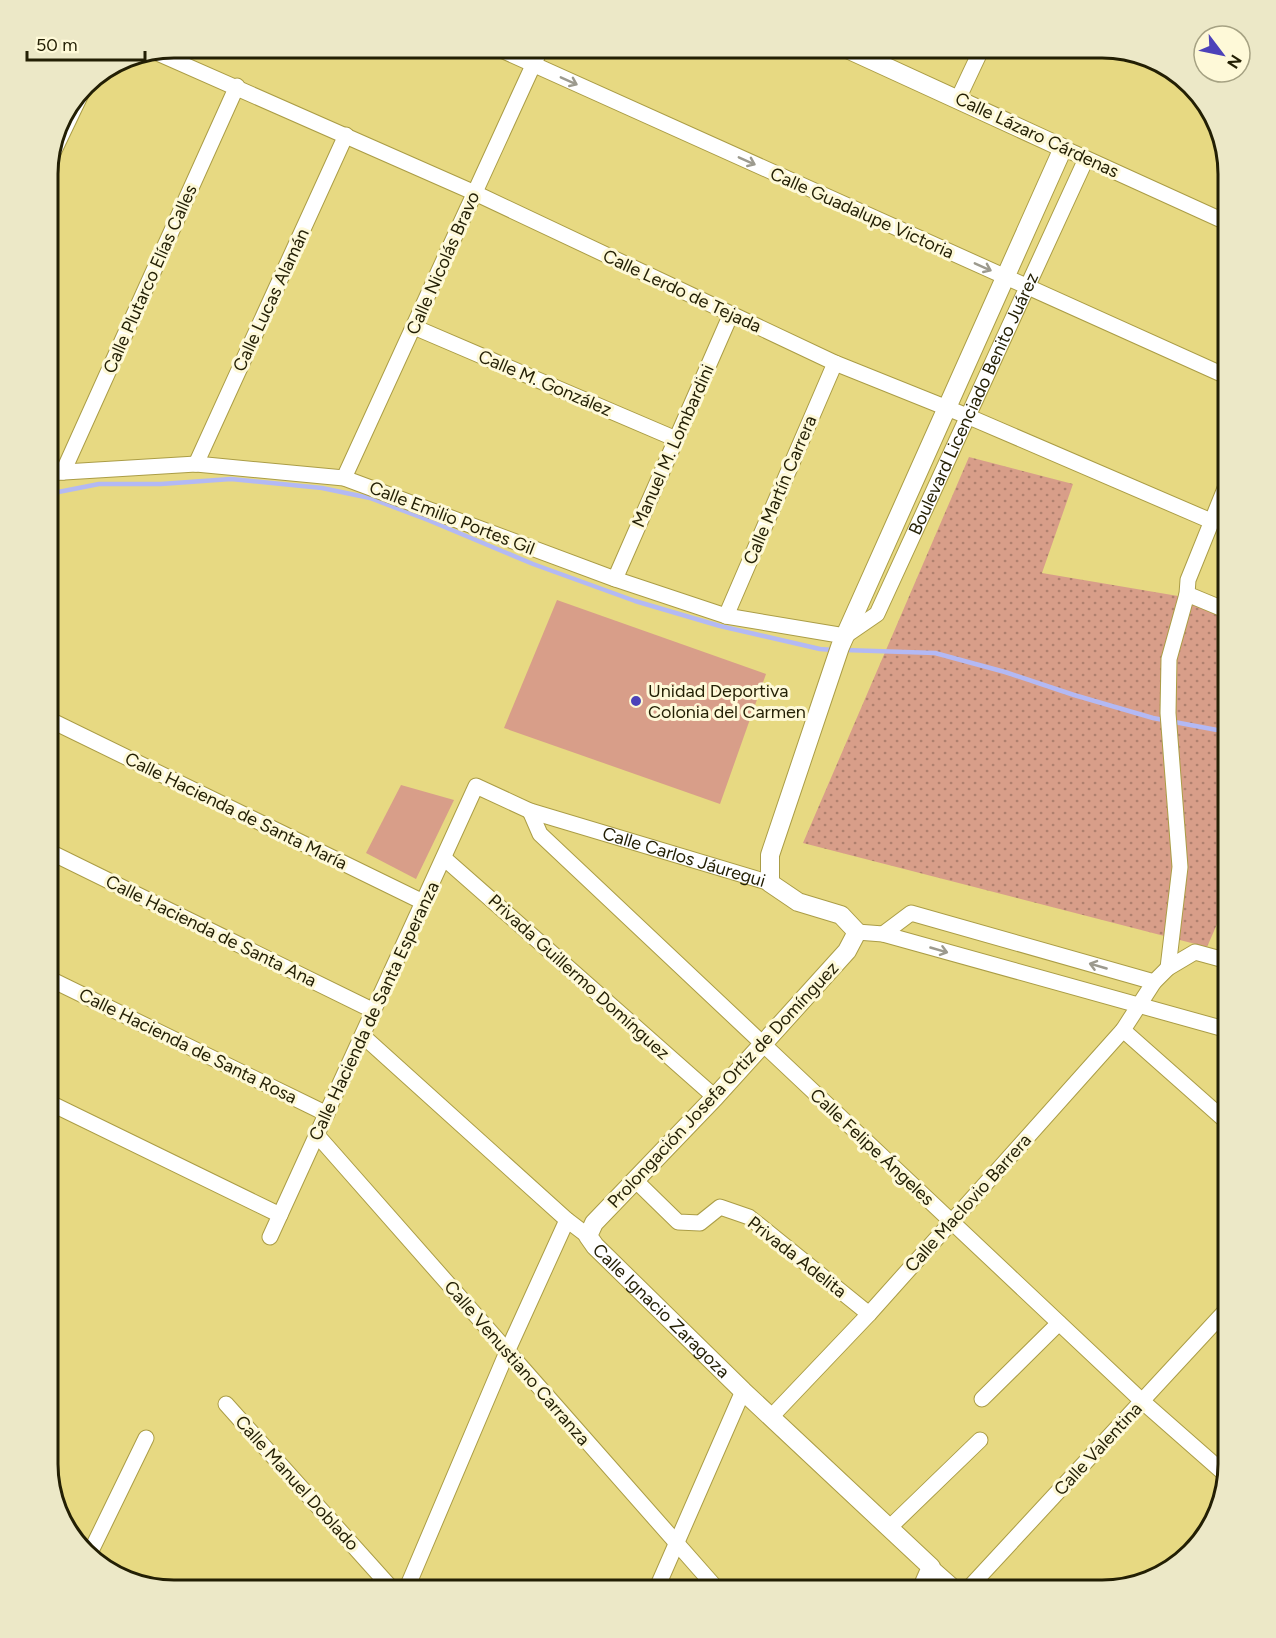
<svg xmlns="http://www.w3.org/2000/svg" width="1276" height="1638" viewBox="0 0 1276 1638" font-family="Figtree,sans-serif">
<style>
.grass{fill:#d89e89}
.park{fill:url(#park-dots)}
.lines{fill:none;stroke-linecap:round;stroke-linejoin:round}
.stream{stroke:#b3b9f4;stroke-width:4.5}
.minor-casing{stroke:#ab9d46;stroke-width:17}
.tertiary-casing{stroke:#ab9d46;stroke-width:20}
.minor{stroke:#fff;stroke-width:15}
.tertiary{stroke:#fff;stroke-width:18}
.oneway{stroke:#9c9a8e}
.poi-dot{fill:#4c42b9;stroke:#fef9d8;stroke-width:2}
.labels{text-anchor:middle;stroke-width:6;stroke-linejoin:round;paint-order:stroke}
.street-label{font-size:18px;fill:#231f04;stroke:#fef9d8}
.poi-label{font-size:18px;fill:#231f04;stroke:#fef9d8;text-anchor:start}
.rim{fill:none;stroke:#231f04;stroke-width:3}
</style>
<defs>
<pattern id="park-dots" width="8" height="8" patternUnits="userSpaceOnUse" patternTransform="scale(1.5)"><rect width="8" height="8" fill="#d89e89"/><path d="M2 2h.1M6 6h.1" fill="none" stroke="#af806e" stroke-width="1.8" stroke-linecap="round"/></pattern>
</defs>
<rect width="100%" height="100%" fill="#e7d982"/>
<!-- grass -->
<g class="grass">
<path d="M557,600L766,674L720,804L504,728Z"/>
<path d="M401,785L454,800L416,879L366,853Z"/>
</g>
<!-- park -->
<path class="park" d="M969,457L1073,484L1042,573L1178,596L1228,620V899L1207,947L803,843Z"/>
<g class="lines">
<!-- stream -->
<g class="stream">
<path d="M48,494L99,484H161L231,479L322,488L370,498L428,520L533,564L635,601L720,626L820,649L833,650"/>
<path d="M845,650L935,653L1005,672L1074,695L1153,718L1217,730L1228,734"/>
</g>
<!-- minor casing -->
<g class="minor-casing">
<g id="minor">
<path d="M497,48L1228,377"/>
<path d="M155,52L475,193L835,363L967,416L1211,521"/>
<path d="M958,99L982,48"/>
<path d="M1063,148L1228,223"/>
<path d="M49,161L82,92"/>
<path d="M414,327L676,439"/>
<path d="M196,464L346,135"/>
<path d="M63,472L237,86"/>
<path id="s1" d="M48,473L196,464L344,478L615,579L726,616L845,636L877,614L1086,159"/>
<path d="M344,478L541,48"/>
<path d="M615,579L731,314"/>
<path d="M1187,594L1228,611"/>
<path d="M726,616L835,363"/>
<path d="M48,719L423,902"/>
<path d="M530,811L540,834L1142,1401L1225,1474"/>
<path d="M48,851L374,1011"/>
<path d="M444,858L715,1097"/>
<path d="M857,932L883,934L1228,1030"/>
<path d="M883,934L911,913L1154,982"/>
<path d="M1168,968L1180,867L1168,713L1169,659L1187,594L1188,580L1228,481"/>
<path d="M48,978L327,1114"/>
<path d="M1123,1030L1228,1123"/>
<path d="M363,1036L567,1220L588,1236"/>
<path d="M48,1102L280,1215"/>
<path d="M317,1135L718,1590"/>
<path d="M635,1180L678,1222L700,1223L720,1207L749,1217L869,1314"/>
<path id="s2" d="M270,1237L476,786L530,811L770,883"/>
<path d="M982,1399L1059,1323"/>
<path d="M226,1404L393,1590"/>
<path d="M771,1417L869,1314L1123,1030L1154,982L1168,968L1195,952L1228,961"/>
<path d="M889,1528L980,1440"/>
<path d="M90,1553L146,1438"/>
<path d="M931,1567L957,1590"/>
<path d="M406,1590L507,1352L567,1220"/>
<path d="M656,1590L743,1391"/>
<path d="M967,1590L1228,1308"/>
</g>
</g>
<!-- tertiary casing -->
<g class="tertiary-casing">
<g id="tertiary">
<path id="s3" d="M845,48L1063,148L840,647L770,855V883L798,902L841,915L857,932L847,951L715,1097L594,1223L588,1236L595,1246L743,1391L931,1567L921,1590"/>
</g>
</g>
<!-- minor -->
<use href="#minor" class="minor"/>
<!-- tertiary -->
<use href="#tertiary" class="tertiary"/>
</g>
<!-- one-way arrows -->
<defs><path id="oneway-shaft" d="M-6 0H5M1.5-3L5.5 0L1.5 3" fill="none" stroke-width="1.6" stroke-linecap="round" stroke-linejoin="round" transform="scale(1.5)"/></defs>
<g class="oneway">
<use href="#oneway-shaft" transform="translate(569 81) rotate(24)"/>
<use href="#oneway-shaft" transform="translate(747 161) rotate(24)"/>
<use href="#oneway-shaft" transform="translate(983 267) rotate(24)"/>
<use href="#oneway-shaft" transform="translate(939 950) rotate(16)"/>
<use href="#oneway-shaft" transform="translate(1098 966) rotate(-164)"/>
</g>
<!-- markers -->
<circle class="poi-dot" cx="636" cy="701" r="6"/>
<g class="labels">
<!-- street labels -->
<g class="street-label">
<text transform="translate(1037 135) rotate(25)" y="6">Calle Lázaro Cárdenas</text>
<text transform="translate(862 213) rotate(24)" y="6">Calle Guadalupe Victoria</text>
<text transform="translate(443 263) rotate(-66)" y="6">Calle Nicolás Bravo</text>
<text transform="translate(150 279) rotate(-66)" y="6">Calle Plutarco Elías Calles</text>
<text transform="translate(682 291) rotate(25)" y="6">Calle Lerdo de Tejada</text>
<text transform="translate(271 300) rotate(-65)" y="6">Calle Lucas Alamán</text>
<text transform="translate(545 383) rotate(23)" y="6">Calle M. González</text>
<text dy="6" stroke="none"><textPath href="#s1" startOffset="1094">Boulevard Licenciado Benito Juárez</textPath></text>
<text transform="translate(673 446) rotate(-66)" y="6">Manuel M. Lombardini</text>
<text transform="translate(780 490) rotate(-67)" y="6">Calle Martín Carrera</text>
<text transform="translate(452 518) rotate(21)" y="6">Calle Emilio Portes Gil</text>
<text transform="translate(236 811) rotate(26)" y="6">Calle Hacienda de Santa María</text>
<text dy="6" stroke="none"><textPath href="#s2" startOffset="716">Calle Carlos Jáuregui</textPath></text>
<text transform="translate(211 931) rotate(26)" y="6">Calle Hacienda de Santa Ana</text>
<text transform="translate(579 977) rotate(42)" y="6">Privada Guillermo Domínguez</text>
<text transform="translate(374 1011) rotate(-65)" y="6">Calle Hacienda de Santa Esperanza</text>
<text transform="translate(188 1046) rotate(26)" y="6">Calle Hacienda de Santa Rosa</text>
<text transform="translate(723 1085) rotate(-47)" y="6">Prolongación Josefa Ortiz de Domínguez</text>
<text transform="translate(872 1147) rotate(43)" y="6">Calle Felipe Ángeles</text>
<text transform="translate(968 1203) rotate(-48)" y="6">Calle Maclovio Barrera</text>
<text transform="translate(797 1257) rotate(38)" y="6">Privada Adelita</text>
<text dy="6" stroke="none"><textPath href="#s3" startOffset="1648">Calle Ignacio Zaragoza</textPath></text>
<text transform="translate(517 1363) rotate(49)" y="6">Calle Venustiano Carranza</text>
<text transform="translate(1098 1449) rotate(-47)" y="6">Calle Valentina</text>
<text transform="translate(297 1483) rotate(48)" y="6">Calle Manuel Doblado</text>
</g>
<!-- poi labels -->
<g class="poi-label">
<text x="648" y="697">Unidad Deportiva<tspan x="648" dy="21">Colonia del Carmen</tspan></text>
</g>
</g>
<!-- crop -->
<path d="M0 0H1276V1638H0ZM174 58H1102A116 116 0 0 1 1218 174V1464A116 116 0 0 1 1102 1580H174A116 116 0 0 1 58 1464V174A116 116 0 0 1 174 58Z" fill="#ece8c7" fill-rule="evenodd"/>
<path class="rim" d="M174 58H1102A116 116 0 0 1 1218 174V1464A116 116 0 0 1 1102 1580H174A116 116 0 0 1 58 1464V174A116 116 0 0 1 174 58Z"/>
<!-- north arrow -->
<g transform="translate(1222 54) rotate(122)"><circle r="28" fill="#fef9d8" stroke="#a6a283" stroke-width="1.5"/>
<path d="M0-4.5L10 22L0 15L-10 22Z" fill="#4c42b9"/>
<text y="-9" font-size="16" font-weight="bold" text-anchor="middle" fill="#231f04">N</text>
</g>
<!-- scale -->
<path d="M27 51v9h118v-9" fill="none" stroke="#231f04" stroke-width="3"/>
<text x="36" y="51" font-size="18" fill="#231f04" stroke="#fef9d8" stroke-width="4.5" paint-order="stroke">50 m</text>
</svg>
